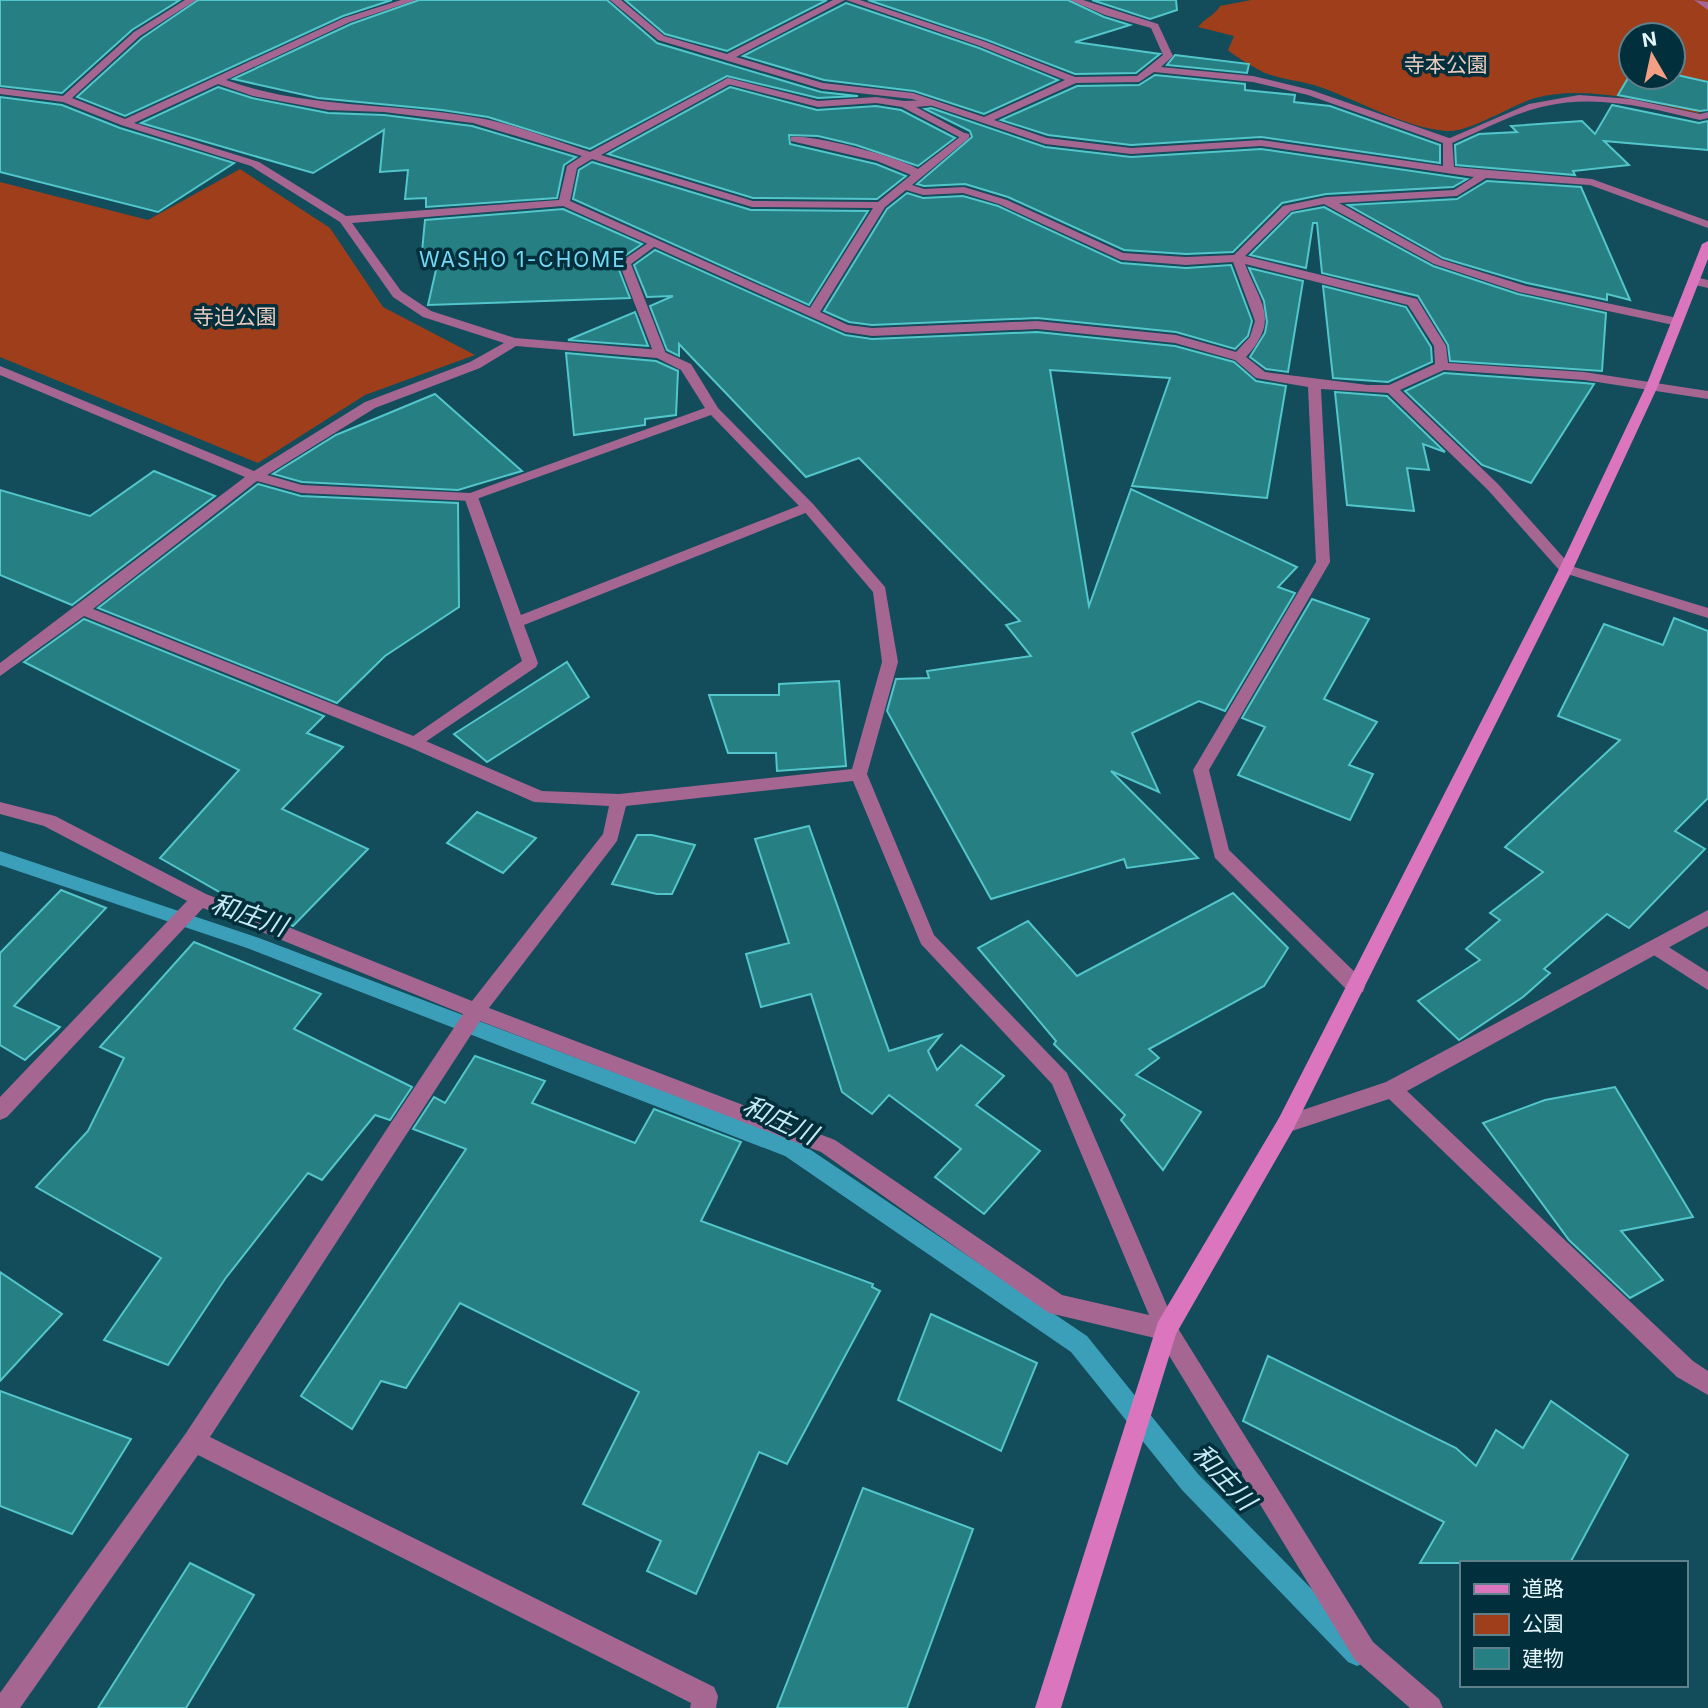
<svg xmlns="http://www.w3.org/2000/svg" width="1708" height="1708" viewBox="0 0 1708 1708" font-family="Inter,'Noto Sans JP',sans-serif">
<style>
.green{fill:#9e3e1a;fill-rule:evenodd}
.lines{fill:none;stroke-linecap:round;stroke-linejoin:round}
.stream{fill:#3b9fba;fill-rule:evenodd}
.building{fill:#257f83;stroke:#53c6cb;stroke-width:2}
.lane{fill:#a66692;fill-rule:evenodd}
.street{fill:#a66692;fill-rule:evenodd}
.secondary{fill:#db75bd;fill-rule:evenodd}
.labels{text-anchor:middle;stroke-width:7;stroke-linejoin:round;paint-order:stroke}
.far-park-label{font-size:21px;fill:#eacabf;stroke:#01303c}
.far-neighbourhood-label{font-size:21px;letter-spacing:2px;fill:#75daf7;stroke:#01303c}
.water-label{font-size:26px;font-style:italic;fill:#c7eaf5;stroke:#01303c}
</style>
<rect width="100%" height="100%" fill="#134c5a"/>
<!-- green -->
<g class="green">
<path d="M1251,0H1708V109L1698,113C1649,102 1585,84 1535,98C1511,105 1469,133 1446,131C1403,127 1360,101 1320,87C1303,81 1285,80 1268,74C1261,72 1234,56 1228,50L1234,36L1198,27C1205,18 1214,16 1220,6ZM1631,35H1673V77H1631Z"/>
<path d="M240,169L330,228L383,307L475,355L365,395L258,463L0,357V182L148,220Z"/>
</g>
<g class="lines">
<!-- stream -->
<path class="stream" d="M0,851L259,938L799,1142L1087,1336L1198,1474L1366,1644L1370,1653L1366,1662L1357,1666L1348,1662L1182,1490L1071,1352L785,1156L247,948L0,865Z"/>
</g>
<!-- building -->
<g class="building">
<path d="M0,0H180L132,30L62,93L0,86Z"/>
<path d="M198,0H392L343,16L125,116L77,97L142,38Z"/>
<path d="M419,0H607L657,43L821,92L858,96L818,98L727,76L590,149L488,117L442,110L318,98L233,79L351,24Z"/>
<path d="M625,0H827L727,51L665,34Z"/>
<path d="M868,0H1068L1104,17L1130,25L1075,42L1160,54L1136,73L1075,74L987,40Z"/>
<path d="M1092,0H1176L1177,10L1150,19Z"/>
<path d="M846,3L979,48L1058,80L984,114L914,91L824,80L743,56Z"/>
<path d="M1175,55L1249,64L1247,73L1167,65Z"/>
<path d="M1631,73V77H1673V74L1708,82V110L1700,111L1618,95Z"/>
<path d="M1155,75L1245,84V90L1295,95L1294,102L1330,106L1440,145V163L1261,137L1131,145L1048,135L1001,120L1077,86L1139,85Z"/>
<path d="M218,87L252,98L328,113L384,115L472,126L576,157L564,165L557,198L426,207V198L405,199L408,170L380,172L384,130L313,173L141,123Z"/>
<path d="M730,87L817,110L876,106L901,110L955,138L918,166L856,145L818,136L789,135L790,144L876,164L906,176L877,199L753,198L608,154Z"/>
<path d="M0,97L62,105L120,128L234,163L158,212L0,172Z"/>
<path d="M1612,105L1699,123L1708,121V150L1604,141L1629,165L1573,171L1575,175L1456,165L1455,145L1479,134L1517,132L1511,126L1582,121L1595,134Z"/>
<path d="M931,108L1045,147L1131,157L1261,149L1467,179L1453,187L1326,194L1282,203L1233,252L1186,254L1124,250L1008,197L965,184L924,186L917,184L972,137L970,131L925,109Z"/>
<path d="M592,162L751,210L868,211L809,305L573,199L579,170Z"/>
<path d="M1487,181L1581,187L1630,300L1607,294V300L1527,283L1443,258L1348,205L1457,199Z"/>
<path d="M907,193L923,198L963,196L998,206L1121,263L1186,268L1231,265L1252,321L1248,336L1235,349L1176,332L1037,318L872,325L849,322L824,311L887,209Z"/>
<path d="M1324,207L1433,266L1518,294L1606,313L1602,371L1450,361L1448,345L1418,296L1322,273L1317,223H1313L1306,268L1250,255L1292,213Z"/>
<path d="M563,209L642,244L616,262L630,298L428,305L438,261L421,262L425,220Z"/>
<path d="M655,250L845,335L872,339L1037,332L1175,346L1234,362L1256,381L1286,386L1267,498L1132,486L1170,378L1050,370L1089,606L1131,489L1297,567L1278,587L1295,593L1225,711L1199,701L1132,733L1159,792L1111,771L1198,858L1127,868L1124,859L991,899L887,711L896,679L929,678L927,671L1031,656L1006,625L1020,621L859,458L806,477L679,344V356L667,350L650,306L673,296L647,297L634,265Z"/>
<path d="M1249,268L1303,281L1288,372L1266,369L1250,357L1265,333L1267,322L1264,301Z"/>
<path d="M1323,286L1406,307L1431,347L1432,362L1388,382L1333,378Z"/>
<path d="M635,312L648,346L568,340Z"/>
<path d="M566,353L656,361L678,371L676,415L645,419V425L574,435Z"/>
<path d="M1444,373L1584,383L1594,384L1531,483L1482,465L1405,391Z"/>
<path d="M1335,392L1387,396L1445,452L1423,444L1429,470L1407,468L1414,511L1347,505Z"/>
<path d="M435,394L522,471L458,490L302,482L273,474L336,435Z"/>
<path d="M154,471L215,496L72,605L0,575V490L90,516Z"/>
<path d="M258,484L301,496L458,503L459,607L385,656L337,703L98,608Z"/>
<path d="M1312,599L1369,619L1324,699L1377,722L1349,765L1373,774L1350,820L1238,775L1265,727L1242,718Z"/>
<path d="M1674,618L1708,631V798L1675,831L1705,849L1629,928L1607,914L1544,969L1550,973L1523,997L1459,1040L1418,1001L1480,960L1466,949L1500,920L1490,913L1543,872L1505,847L1620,740L1558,716L1604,624L1663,645Z"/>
<path d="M84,619L324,716L307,733L343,747L282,809L368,849L293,926L244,906L160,858L239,770L24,662Z"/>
<path d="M567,662L589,697L487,762L454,734Z"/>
<path d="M839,681L846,766L777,771L776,753H728L709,695H779V684Z"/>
<path d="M477,812L536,838L503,873L447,843Z"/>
<path d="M809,826L889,1051L941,1035L928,1051L937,1070L961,1045L1004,1076L976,1105L1040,1151L984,1214L935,1177L961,1149L889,1095L872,1114L842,1092L811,994L761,1007L746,954L789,943L755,839Z"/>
<path d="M637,835H652L695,845L672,894H657L612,884Z"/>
<path d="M61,890L106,908L14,1006L60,1027L25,1060L0,1045V953Z"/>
<path d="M1233,893L1288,948L1264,986L1149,1049L1159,1058L1136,1075L1201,1112L1163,1170L1121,1120L1125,1115L1054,1044L1056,1041L978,948L1028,921L1077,976Z"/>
<path d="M194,942L321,994L294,1029L412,1087L390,1120L375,1115L322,1180L308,1173L225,1279L168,1365L104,1340L161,1258L36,1187L88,1131L124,1058L100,1047Z"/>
<path d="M475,1056L545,1081L532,1103L635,1143L654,1109L741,1142L701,1221L873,1284L872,1287L880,1291L787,1464L759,1452L696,1594L647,1571L661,1541L583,1504L639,1392L460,1303L406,1388L381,1381L352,1429L301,1396L466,1149L413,1129L434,1097L445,1103Z"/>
<path d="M1615,1087L1693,1217L1621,1231L1663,1280L1630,1298L1569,1240L1483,1123L1545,1100Z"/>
<path d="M0,1272L62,1314L0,1381Z"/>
<path d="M931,1314L1037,1363L1001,1451L898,1400Z"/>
<path d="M1268,1356L1456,1448L1476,1466L1496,1430L1523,1448L1551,1401L1628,1455L1570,1563H1420L1444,1522L1243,1421Z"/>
<path d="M0,1391L131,1439L72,1534L0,1506Z"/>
<path d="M863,1488L973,1529L907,1708H777Z"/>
<path d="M190,1563L254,1595L186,1708H98Z"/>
</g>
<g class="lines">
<!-- lane -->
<g class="lane">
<path d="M728,78L818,101L876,97L904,101L934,100L939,103L938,105L916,107L970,136L961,138L902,107L876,103L818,107L724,83L723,81Z"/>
<path d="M1579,95L1631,99L1700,114L1708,112V118L1700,120C1651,108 1597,94 1546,106C1513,113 1483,130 1452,143L1443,141L1529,104Z"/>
<path d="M654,239L660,242L658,244L631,264L666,354L660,358L654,354L619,263Z"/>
<path d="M471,493L478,497L521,615L803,504H813L815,507L813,510L524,625L538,663L536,667L415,749L407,743L409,739L522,661L464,497Z"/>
<path d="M1656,939L1708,972V990L1649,952L1647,947L1649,942Z"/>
</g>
<!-- street -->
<g class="street">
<path d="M185,0H196L140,36L72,98L125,119L344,18L401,0H416L350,22L226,80C307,109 389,102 473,117C512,123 552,140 590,152L728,78L733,81L732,83L601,155L753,201L878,202L911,175L877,161L791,141V137C813,134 899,157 918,169L965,133L969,134V138L912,185L924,189L964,187L1007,200L1123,253L1186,257L1234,255L1283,206L1326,197L1454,190L1474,177L1261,146L1131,154L1045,144L912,99L822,89L658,40L610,0H621L664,36L727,54L833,0H845L736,57L823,83L913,93L984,117L1065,80L980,46L846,0H860L986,42L1075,77L1137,76L1163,55L1151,28L1105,15L1070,0H1083L1158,24L1173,56L1161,67L1253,76L1311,90L1452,139L1454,167L1592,179L1708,221V228L1590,185L1486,178L1457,196L1339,203L1442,260L1526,286L1682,319V325L1678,326L1519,292L1434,264L1324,204L1291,211L1245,256L1417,299L1446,346L1448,363L1584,372L1708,391V399L1584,380L1444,370L1400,390L1498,484L1571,566L1708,608V618L1561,572L1488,490L1388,393L1321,389L1330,562L1209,770L1229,850L1363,980L1365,986L1363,992L1356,994L1349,992L1215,858L1193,770L1316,562L1308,387L1256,378L1235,360L1175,343L1037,329L872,336L845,332L563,206L352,223L401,291L431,311L515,338L660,350L691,364L718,408L813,504L885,587L898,662L867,774L934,935L1067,1073L1174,1322L1373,1642L1439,1699L1443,1708H1410L1355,1660L1159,1339L1049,1313L821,1152L480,1021L210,1437L714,1687L718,1696L716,1708H690L691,1703L198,1455L20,1708H0V1693L186,1433L463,1014L203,908L7,1117L0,1120V1097L187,901L44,826L0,814V802L55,816L206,894L472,1001L603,834L609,806L534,802L409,747L84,616L0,676V663L245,477L0,375V366L254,471L365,402L470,362L504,343L423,317L393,297L340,222L251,166L121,125L63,102L0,94V88L63,96L134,32ZM1154,72L1253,82L1308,95L1443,143V166L1261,140L1131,148L1047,138L994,120L1076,83L1139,82ZM218,84L253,96L328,110L384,112L473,123L582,156L567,166L559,200L346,216L259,162L134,123ZM592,159L752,207L873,208L810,308L570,201L577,168ZM906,190L923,195L963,193L999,204L1121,260L1186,265L1233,262L1255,321L1250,337L1236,352L1176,335L1037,321L872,328L848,325L820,312L885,207ZM1245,264L1408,305L1434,346L1435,364L1389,385H1368L1265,372L1246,357C1280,319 1261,305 1245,264ZM516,346L657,358L681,370L705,408L470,493L302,485L267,475L375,408L480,368ZM711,415L803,510L873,592L882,662L852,769L619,794L542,791L421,739L93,609L257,481L301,493L471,501ZM853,781L921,944L1052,1084L1149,1315L1062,1295L835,1140L489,1008L617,841L626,806Z"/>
<path d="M1694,0L1708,2V10Z"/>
<path d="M1695,277L1708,280V288L1691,284L1689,281Z"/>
<path d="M1708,910V926L1407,1091L1693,1361L1708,1371V1395L1677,1377L1389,1099L1286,1133L1279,1130L1276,1124L1279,1118L1386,1082Z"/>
</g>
<!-- secondary -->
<path class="secondary" d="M1708,241V259L1658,386L1573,569L1293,1130L1176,1334L1061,1708H1035L1158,1322L1279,1118L1559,569L1646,386L1702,244Z"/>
</g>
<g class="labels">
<!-- far-park labels -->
<g class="far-park-label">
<text x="1446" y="72">寺本公園</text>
<text x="235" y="324">寺迫公園</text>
</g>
<!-- far-neighbourhood labels -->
<g class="far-neighbourhood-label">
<text x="523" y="267">WASHO 1-CHOME</text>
</g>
<!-- water labels -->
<g class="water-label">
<text transform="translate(249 915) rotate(19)" y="9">和庄川</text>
<text transform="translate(780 1120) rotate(25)" y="9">和庄川</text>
<text transform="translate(1224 1477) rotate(47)" y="9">和庄川</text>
</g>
</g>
<!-- legend -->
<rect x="1460" y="1561" width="228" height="126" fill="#01303c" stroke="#5d808a" stroke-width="2"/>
<rect x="1474" y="1584" width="35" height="10" fill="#db75bd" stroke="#5d808a" stroke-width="2"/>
<text x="1522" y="1596" font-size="21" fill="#e6f8fe">道路</text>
<rect x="1474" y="1614" width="35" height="21" fill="#9e3e1a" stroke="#5d808a" stroke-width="2"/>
<text x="1522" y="1631" font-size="21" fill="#e6f8fe">公園</text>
<rect x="1474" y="1648" width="35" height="21" fill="#257f83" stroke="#5d808a" stroke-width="2"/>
<text x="1522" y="1666" font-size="21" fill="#e6f8fe">建物</text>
<!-- north arrow -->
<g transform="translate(1652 56) rotate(351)"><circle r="33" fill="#01303c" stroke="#5d808a" stroke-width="2"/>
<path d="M0-5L12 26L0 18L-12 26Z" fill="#f39f83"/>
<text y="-10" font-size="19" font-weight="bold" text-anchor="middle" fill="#e6f8fe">N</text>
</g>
</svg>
